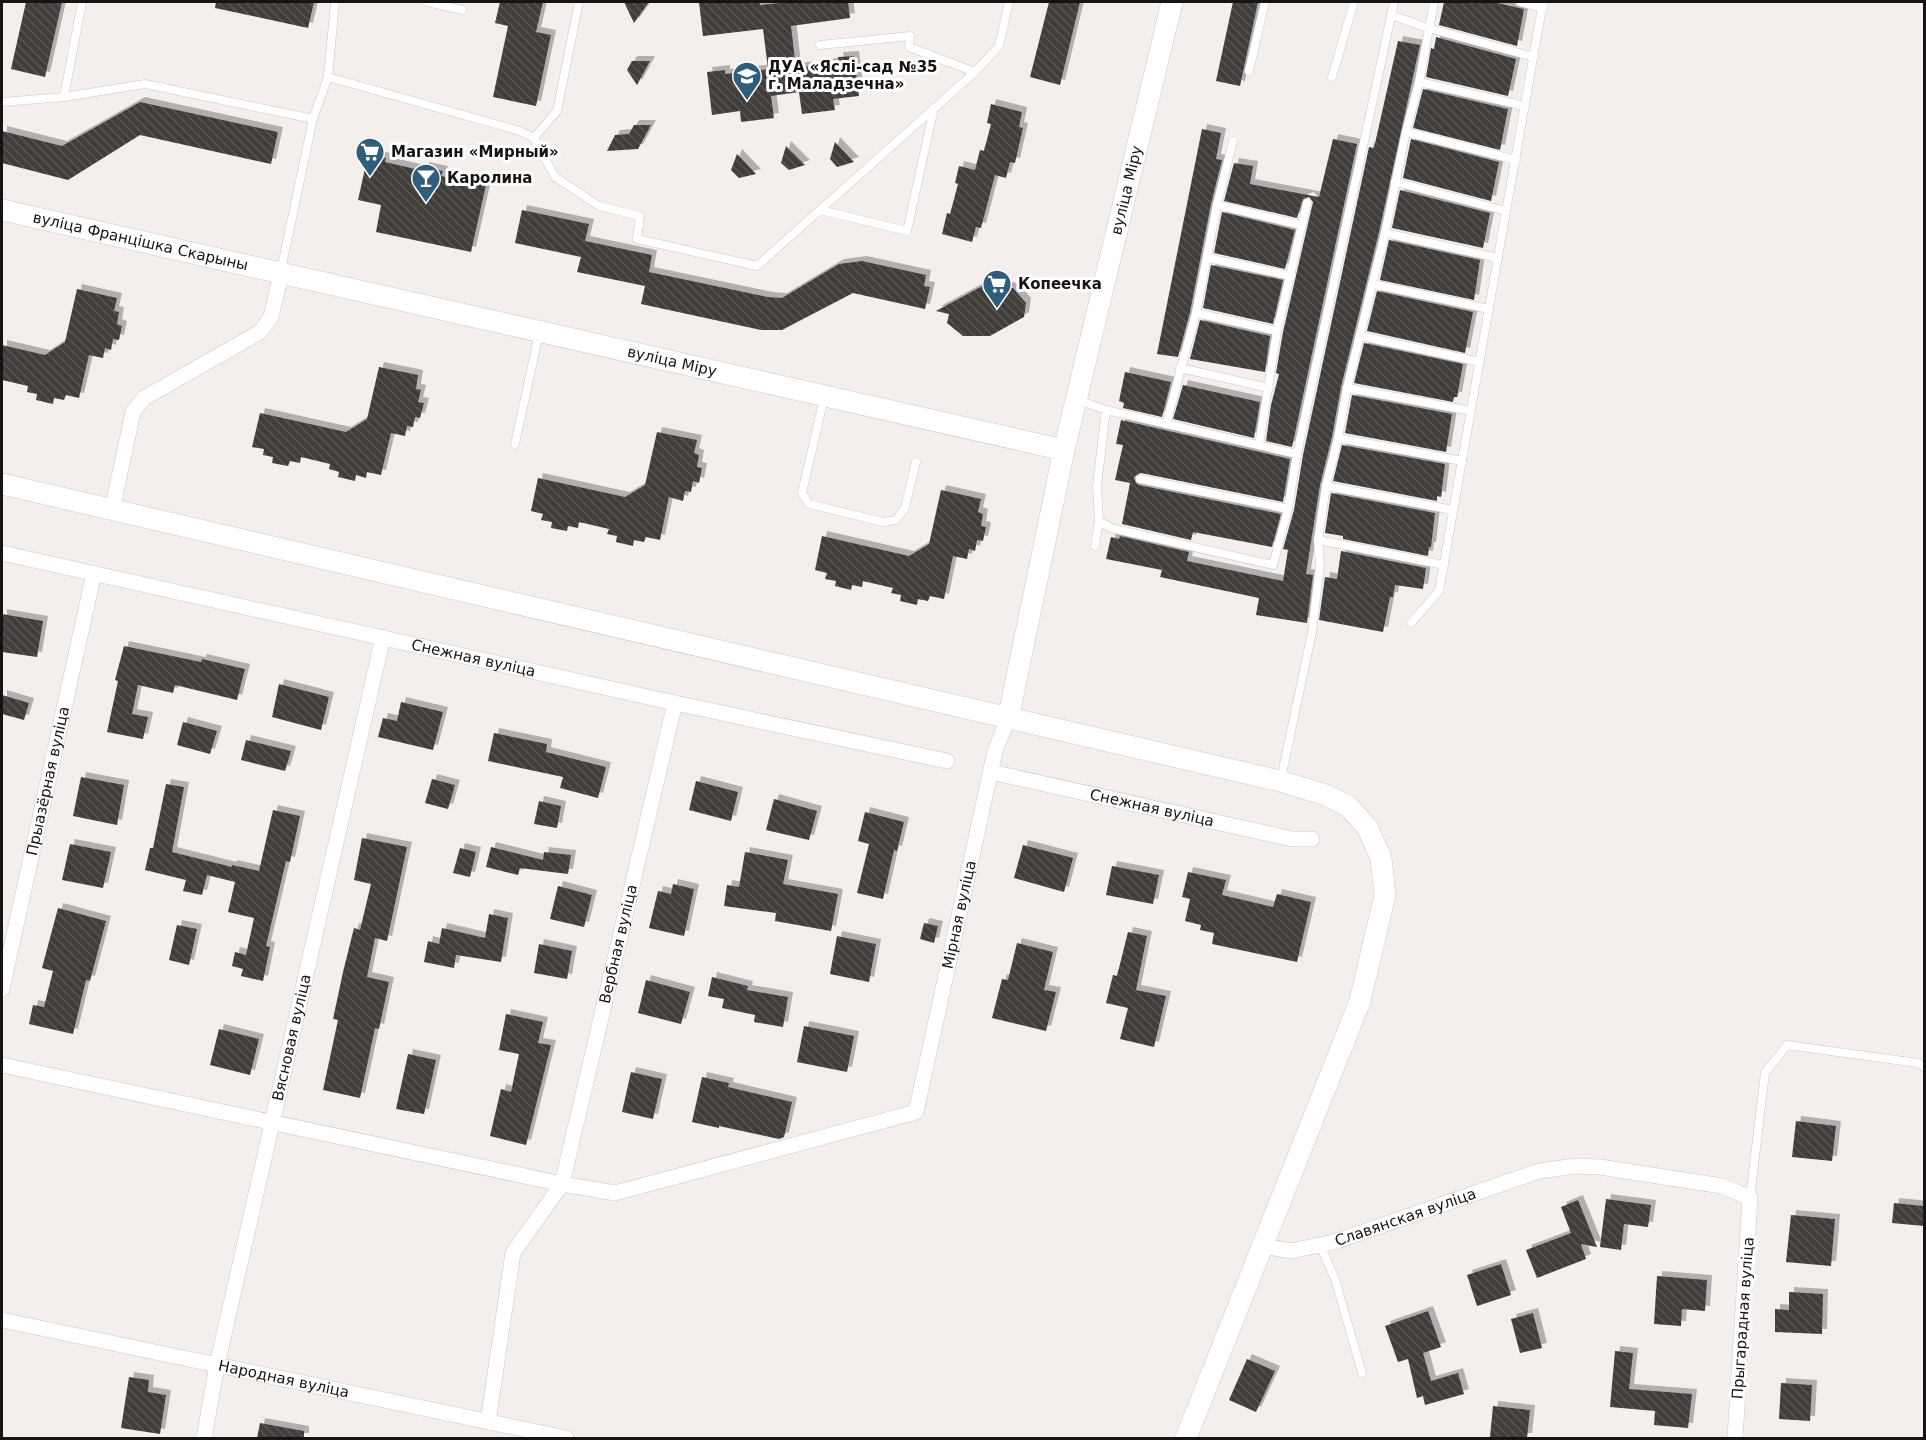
<svg xmlns="http://www.w3.org/2000/svg" width="1926" height="1440" viewBox="0 0 1926 1440" font-family="'DejaVu Sans',sans-serif">
<style>
.building{fill:url(#building-back-hatch);filter:url(#shadow)}
.lines{fill:none;stroke-linecap:round;stroke-linejoin:round}
.lane-casing{stroke:#cdc7c6;stroke-width:9}
.street-casing{stroke:#cdc7c6;stroke-width:16}
.secondary-casing{stroke:#cdc7c6;stroke-width:22}
.lane{stroke:#fff;stroke-width:8}
.street{stroke:#fff;stroke-width:15}
.secondary{stroke:#fff;stroke-width:21}
.labels{text-anchor:middle;stroke-width:6;stroke-linejoin:round;paint-order:stroke}
.poi-label{font-size:15px;font-weight:bold;fill:#161413;stroke:#fff;text-anchor:start}
.street-label{font-size:15px;fill:#161413;stroke:#fff}
</style>
<defs>
<pattern id="building-back-hatch" width="6" height="6" patternUnits="userSpaceOnUse" patternTransform="scale(1.5)"><rect width="6" height="6" fill="#403c3b"/><path d="M-1 5l2 2M0 0l6 6M5-1l2 2" fill="none" stroke="#585554"/></pattern>
<filter id="shadow"><feDropShadow dx="5" dy="-5" stdDeviation="0" flood-color="#0004"/></filter>
</defs>
<rect width="100%" height="100%" fill="#f4efed"/>
<!-- building -->
<g class="building">
<path d="M26,2H62L45,77L11,69Z"/>
<path d="M216,2H314L308,28L215,8Z"/>
<path d="M500,2H543L536,32L551,35L536,106L493,97L508,26L495,23Z"/>
<path d="M624,2H649L634,23Z"/>
<path d="M699,2H760V5L788,2H848L850,18L791,26L796,68L839,62L838,57L854,56L859,96L833,99L835,110L802,114L799,92L771,96L774,118L741,122L740,111L712,115L707,72L725,70V74L768,69L763,29L703,36Z"/>
<path d="M1049,2H1080L1060,85L1030,77Z"/>
<path d="M1233,2H1258L1240,86L1216,81Z"/>
<path d="M1444,2H1493L1524,9L1517,46L1439,25Z"/>
<path d="M1436,37L1516,59L1508,96L1426,77L1431,48L1434,49Z"/>
<path d="M1398,41L1420,45L1379,232L1341,387L1332,437L1320,485L1306,574L1313,575L1307,623L1256,615L1259,598L1160,577L1162,570L1106,559L1111,537L1119,539L1120,536L1189,552L1187,561L1283,581L1288,550L1283,549L1294,510L1303,455L1369,147L1374,148Z"/>
<path d="M632,61H650L637,85L627,70Z"/>
<path d="M1423,89L1508,109L1500,150L1413,128Z"/>
<path d="M140,102L278,132L271,164L140,135L68,180L2,163V131L62,146Z"/>
<path d="M991,104L1022,112L1019,127L1023,128L1015,163L1010,162L1006,178L995,175L981,228L976,227L972,242L942,234L947,213L950,214L958,184L955,183L959,166L975,170L980,150L984,151L991,124L987,123Z"/>
<path d="M634,125H651L638,149L607,151L615,135L629,134Z"/>
<path d="M1202,129L1221,133L1216,159L1222,160L1211,204L1190,312L1178,357L1157,354Z"/>
<path d="M1333,139L1357,144L1292,447L1266,441L1271,405L1279,374L1276,373L1283,332L1313,202L1309,197L1303,199L1297,218L1224,201L1234,163L1253,166L1250,184L1319,197Z"/>
<path d="M1411,139L1499,162L1491,201L1403,178Z"/>
<path d="M835,142L854,162L837,167L830,159Z"/>
<path d="M786,146L805,165L789,170L781,163Z"/>
<path d="M737,154L756,174L739,178L731,170Z"/>
<path d="M368,155L386,158L385,162L424,171V167L443,171L441,176L486,185L471,252L376,232L381,205L358,200Z"/>
<path d="M1400,190L1490,213L1483,248L1392,228Z"/>
<path d="M522,210L589,224L585,241L652,255L649,272L768,297L782,298L839,264L862,261L926,275L924,286L930,287L925,309L853,293L782,330H761L641,304L645,286L577,272L581,257L515,243Z"/>
<path d="M1222,212L1295,230L1285,269L1214,253Z"/>
<path d="M1389,240L1480,260L1474,300L1380,280Z"/>
<path d="M1211,265L1283,280L1273,324L1203,308Z"/>
<path d="M986,284L1013,288L1026,303L1024,317L990,336H963L947,323L949,314L936,311Z"/>
<path d="M77,289L117,298L114,311L119,312L117,324L122,326L119,340L113,339L111,350L105,348L103,358L89,355L79,398L66,395L64,400L54,398L53,404L36,400L37,394L27,392L28,386L2,380V345L45,355L65,342Z"/>
<path d="M1377,291L1473,312L1465,353L1367,331Z"/>
<path d="M1200,320L1270,336L1265,372L1190,359Z"/>
<path d="M1364,343L1463,364L1457,397H1454L1453,402L1354,383Z"/>
<path d="M379,367L418,375L416,389L421,390L418,402L424,403L420,418L415,417L413,427L407,426L405,436L391,433L381,475L367,472L366,478L356,475L355,481L338,477L339,472L329,469L330,464L301,457L300,463L290,461L288,466L272,463L273,457L263,455L264,449L252,447L260,413L346,432L367,419Z"/>
<path d="M1125,372L1171,382L1162,417L1123,408L1124,403L1119,401Z"/>
<path d="M1183,385L1260,402L1254,438L1173,419Z"/>
<path d="M1352,395L1452,414L1446,452L1345,433Z"/>
<path d="M1121,420L1290,459L1283,502L1141,473L1136,475L1134,478L1136,483L1139,485L1281,514L1272,547L1193,532L1191,540L1122,524L1130,483L1115,480L1123,445L1116,444Z"/>
<path d="M657,432L697,440L694,453L699,455L697,467L702,468L699,483L693,481L691,492L685,491L683,501L669,497L660,540L646,537L644,542L634,540L633,546L616,542L617,536L607,534L609,529L579,522L578,528L568,526L567,531L551,528L552,522L541,520L543,514L531,511L538,478L625,497L645,485Z"/>
<path d="M1342,445L1445,464L1441,497L1437,496V501L1333,481Z"/>
<path d="M941,490L981,499L978,512L983,514L981,526L986,527L983,541L977,540L975,551L969,549L967,559L953,556L944,599L930,596L928,601L918,599L917,605L900,601L901,595L891,593L893,588L863,581L862,587L852,585L851,590L835,586L836,581L825,579L827,573L815,570L822,536L909,556L929,544Z"/>
<path d="M1331,493L1435,513L1431,547H1429L1428,556L1343,539V536L1325,533Z"/>
<path d="M1341,551L1426,568L1423,589L1395,585L1393,597H1390L1383,632L1319,620L1325,577L1337,579Z"/>
<path d="M2,614L43,621L37,657L2,652Z"/>
<path d="M124,646L201,662L202,659L245,669L237,700L175,685L173,693L138,685L132,714L148,717L143,739L107,732L118,681L115,680Z"/>
<path d="M279,684L329,697L321,730L272,717Z"/>
<path d="M2,695L29,703L24,720L2,714Z"/>
<path d="M401,702L443,712L433,750L378,737L383,718L397,721Z"/>
<path d="M183,722L217,731L210,754L177,745Z"/>
<path d="M494,733L547,744L546,752L606,767L598,798L560,788L563,777L488,761Z"/>
<path d="M246,740L291,751L285,771L241,760Z"/>
<path d="M81,777L124,785L117,825L73,816Z"/>
<path d="M432,779L455,785L448,809L425,803Z"/>
<path d="M696,781L738,792L731,821L689,810Z"/>
<path d="M166,784L184,787L172,852L232,867V865L259,871L273,810L300,816L290,862L286,861L266,946L270,947L263,981L241,976L243,969L232,966L235,952L246,955L254,918L228,912L235,882L207,875L202,895L183,891L186,880L145,870L150,848H153Z"/>
<path d="M774,799L817,811L809,840L766,830Z"/>
<path d="M539,801L561,806L557,828L534,824Z"/>
<path d="M865,812L904,822L897,851L894,850L883,899L857,893L869,844L858,841Z"/>
<path d="M362,838L407,847L387,941L375,938L367,977L389,982L379,1029L375,1028L360,1098L323,1090L338,1020L333,1019L343,972L354,928L360,930L371,884L354,880Z"/>
<path d="M70,844L111,852L103,888L62,880Z"/>
<path d="M1023,845L1073,858L1064,892L1014,878Z"/>
<path d="M491,847L543,860L544,852L571,855L568,874L520,868L518,875L486,867Z"/>
<path d="M460,848L476,852L470,877L453,873Z"/>
<path d="M745,852L788,860L783,884L838,894L831,931L775,921L776,913L724,906L727,885L739,887Z"/>
<path d="M1112,866L1159,875L1153,904L1106,895Z"/>
<path d="M1188,872L1226,880L1222,895L1273,907L1277,894L1311,902L1297,962L1212,944L1214,933L1200,930L1201,925L1185,921L1190,899L1182,897Z"/>
<path d="M673,884L694,889L684,936L649,928L658,891L671,894Z"/>
<path d="M558,886L592,895L584,927L550,919Z"/>
<path d="M58,908L106,921L90,981L86,980L73,1034L29,1024L33,1005L44,1007L53,971L42,968Z"/>
<path d="M489,914L508,918L501,962L456,955L454,968L424,962L428,941L439,944L442,928L485,938Z"/>
<path d="M924,923L938,926L934,943L920,939Z"/>
<path d="M177,925L197,929L189,965L169,960Z"/>
<path d="M1128,932L1147,936L1136,990L1166,996L1154,1047L1120,1039L1128,1008L1106,1003L1113,975L1117,976Z"/>
<path d="M837,936L876,944L869,982L830,974Z"/>
<path d="M1017,943L1053,952L1044,990L1056,992L1046,1031L992,1018L1002,979L1008,980Z"/>
<path d="M539,944L572,951L567,979L534,973Z"/>
<path d="M712,977L748,986L747,990L788,997L783,1027L754,1022L755,1015L722,1008L724,999L708,996Z"/>
<path d="M646,980L690,992L681,1024L638,1013Z"/>
<path d="M506,1014L543,1022L538,1043L551,1045L526,1145L490,1136L501,1089L511,1092L519,1054L499,1050Z"/>
<path d="M804,1026L854,1036L847,1072L797,1062Z"/>
<path d="M219,1029L259,1039L250,1075L210,1065Z"/>
<path d="M408,1054L436,1060L424,1114L396,1109Z"/>
<path d="M631,1072L662,1079L653,1119L622,1112Z"/>
<path d="M702,1077L729,1083L728,1087L792,1102L784,1137L779,1139L719,1126V1128L692,1122Z"/>
<path d="M1796,1121L1836,1126L1832,1161L1792,1157Z"/>
<path d="M1606,1199L1651,1205L1648,1227L1624,1224L1621,1250L1600,1247Z"/>
<path d="M1578,1200L1597,1247L1581,1244L1586,1259L1537,1278L1526,1250L1571,1233L1561,1207Z"/>
<path d="M1894,1203L1924,1206V1226L1892,1223Z"/>
<path d="M1791,1215L1835,1219L1831,1266L1786,1262Z"/>
<path d="M1501,1264L1511,1295L1477,1306L1467,1275Z"/>
<path d="M1657,1276L1707,1280L1705,1311L1682,1309L1681,1326L1654,1324Z"/>
<path d="M1789,1292L1823,1294L1822,1334L1775,1332V1309L1789,1310Z"/>
<path d="M1428,1311L1441,1347L1423,1353L1431,1381L1458,1373L1464,1394L1425,1405L1423,1396L1417,1398L1408,1359L1398,1362L1385,1326Z"/>
<path d="M1533,1313L1542,1348L1520,1353L1511,1319Z"/>
<path d="M1615,1351L1633,1353L1629,1389L1692,1394L1688,1428L1654,1425L1655,1411L1610,1407Z"/>
<path d="M1247,1359L1275,1371L1256,1412L1229,1400Z"/>
<path d="M129,1377L149,1380L148,1392L166,1395L160,1434L121,1428Z"/>
<path d="M1781,1383L1812,1385L1810,1421L1779,1419Z"/>
<path d="M1493,1406L1530,1410L1527,1438L1490,1437Z"/>
<path d="M260,1423L304,1431V1438H257Z"/>
</g>
<g class="lines">
<!-- lane casing -->
<g class="lane-casing">
<g id="lane">
<path d="M335,2L328,77L520,131L534,138L555,177L599,206L640,216L637,239L757,266L975,72L999,46L1009,2"/>
<path d="M427,2L462,10"/>
<path d="M1520,2L1543,8"/>
<path d="M1391,15L1428,28L1534,57"/>
<path d="M820,45L910,36L909,47L975,72"/>
<path d="M1249,71L1265,2"/>
<path d="M1332,77L1354,2"/>
<path d="M1419,82L1525,106"/>
<path d="M64,97L82,2"/>
<path d="M2,102L64,97L145,84L313,119L328,77"/>
<path d="M1406,132L1516,160"/>
<path d="M534,138L557,111L579,2"/>
<path d="M1395,182L1506,211"/>
<path d="M1217,205L1301,225"/>
<path d="M820,210L907,231L934,108"/>
<path d="M1385,233L1498,258"/>
<path d="M1208,258L1291,276"/>
<path d="M281,270L313,119"/>
<path d="M1372,284L1489,309"/>
<path d="M1196,313L1277,331"/>
<path d="M1360,336L1480,362"/>
<path d="M1180,368L1269,388"/>
<path d="M1347,388L1471,411"/>
<path d="M824,398L802,493L809,504L883,522L896,520L905,508L916,462"/>
<path d="M1078,400L1106,410L1297,454L1394,2"/>
<path d="M1106,410L1097,486L1099,521L1111,528L1273,565L1288,509L1297,454"/>
<path d="M1166,424L1196,313L1217,205L1233,141"/>
<path d="M1338,438L1462,461"/>
<path d="M515,444L539,334"/>
<path d="M1259,445L1277,331L1307,203"/>
<path d="M1140,479L1288,509"/>
<path d="M1326,486L1453,510"/>
<path d="M1318,540L1444,565"/>
<path d="M1095,546L1099,521"/>
<path d="M1411,623L1439,591L1543,2"/>
<path d="M1281,779L1312,632L1320,565L1318,540L1326,486L1338,438L1347,388L1385,233L1406,132L1419,82L1434,2"/>
<path d="M1750,1198L1765,1073L1787,1045L1918,1063L1924,1067"/>
<path d="M1320,1245L1335,1279L1362,1373"/>
</g>
</g>
<!-- street casing -->
<g class="street-casing">
<g id="street">
<path d="M112,510L133,412L144,398L260,332L271,317L281,273"/>
<path id="s1" d="M2,553L675,703L947,761"/>
<path id="s2" d="M991,772L1292,839H1312"/>
<path id="s3" d="M2,989L94,573"/>
<path id="s4" d="M2,1065L562,1184L615,1193L916,1112L995,751L1008,719"/>
<path id="s5" d="M1263,1246L1291,1251L1334,1242L1539,1171L1576,1166L1600,1167L1722,1186L1750,1198L1735,1438"/>
<path id="s6" d="M2,1320L566,1438"/>
<path id="s7" d="M488,1422L513,1253L562,1184L675,703"/>
<path id="s8" d="M204,1438L217,1365L383,637"/>
</g>
</g>
<!-- secondary casing -->
<g class="secondary-casing">
<g id="secondary">
<path id="s9" d="M2,210L1064,450"/>
<path d="M2,484L1280,781L1326,795L1348,806L1367,827L1381,858L1385,895L1360,1001L1186,1438"/>
<path id="s10" d="M1008,719L1064,450L1172,2"/>
</g>
</g>
<!-- lane -->
<use href="#lane" class="lane"/>
<!-- street -->
<use href="#street" class="street"/>
<!-- secondary -->
<use href="#secondary" class="secondary"/>
</g>
<!-- icons -->
<defs>
<g id="school-pin" transform="scale(1.5)"><path d="M0 17L-7.5 6A9.5 9.5 0 1 1 7.5 6Z" fill="#2f5e7d" stroke="#fff"/><path d="M0-5L7-2L0 1L-7-2ZM-4 1L0 2.5L4 1V4Q0 6-4 4Z" fill="#fff"/></g>
<g id="supermarket-pin" transform="scale(1.5)"><path d="M0 17L-7.5 6A9.5 9.5 0 1 1 7.5 6Z" fill="#2f5e7d" stroke="#fff"/><path d="M-6-5.5h2.5l.6 2H6L4.5 2H-2.5L-4.4-4H-6ZM-1.5 3.2a1.3 1.3 0 1 0 .1 0ZM3 3.2a1.3 1.3 0 1 0 .1 0Z" fill="#fff"/></g>
<g id="bar-pin" transform="scale(1.5)"><path d="M0 17L-7.5 6A9.5 9.5 0 1 1 7.5 6Z" fill="#2f5e7d" stroke="#fff"/><path d="M-6-5H6L.8 .8V4.5H3.5V6h-7V4.5H-.8V.8Z" fill="#fff"/></g>
</defs>
<g fill-rule="evenodd">
<use href="#school-pin" x="747" y="76"/>
<use href="#supermarket-pin" x="370" y="152"/>
<use href="#bar-pin" x="426" y="178"/>
<use href="#supermarket-pin" x="997" y="284"/>
</g>
<g class="labels">
<!-- poi labels -->
<g class="poi-label">
<text x="768" y="72">ДУА «Яслі-сад №35<tspan x="768" dy="17">г. Маладзечна»</tspan></text>
<text x="391" y="157">Магазин «Мирный»</text>
<text x="447" y="183">Каролина</text>
<text x="1018" y="289">Копеечка</text>
</g>
<!-- street labels -->
<g class="street-label">
<text dy="5" stroke="none"><textPath href="#s10" startOffset="542">вуліца Міру</textPath></text>
<text dy="5" stroke="none"><textPath href="#s9" startOffset="142">вуліца Францішка Скарыны</textPath></text>
<text dy="5" stroke="none"><textPath href="#s9" startOffset="687">вуліца Міру</textPath></text>
<text dy="5" stroke="none"><textPath href="#s1" startOffset="483">Снежная вуліца</textPath></text>
<text dy="5" stroke="none"><textPath href="#s3" startOffset="213">Прыазёрная вуліца</textPath></text>
<text dy="5" stroke="none"><textPath href="#s2" startOffset="165">Снежная вуліца</textPath></text>
<text dy="5" stroke="none"><textPath href="#s4" startOffset="1140">Мірная вуліца</textPath></text>
<text dy="5" stroke="none"><textPath href="#s7" startOffset="502">Вербная вуліца</textPath></text>
<text dy="5" stroke="none"><textPath href="#s8" startOffset="410">Вясновая вуліца</textPath></text>
<text dy="5" stroke="none"><textPath href="#s5" startOffset="148">Славянская вуліца</textPath></text>
<text transform="translate(1743 1318) rotate(-86)" y="5">Прыгарадная вуліца</text>
<text dy="5" stroke="none"><textPath href="#s6" startOffset="288">Народная вуліца</textPath></text>
</g>
</g>
<!-- border -->
<rect width="1926" height="1440" fill="none" stroke="#161413" stroke-width="6"/>
</svg>
